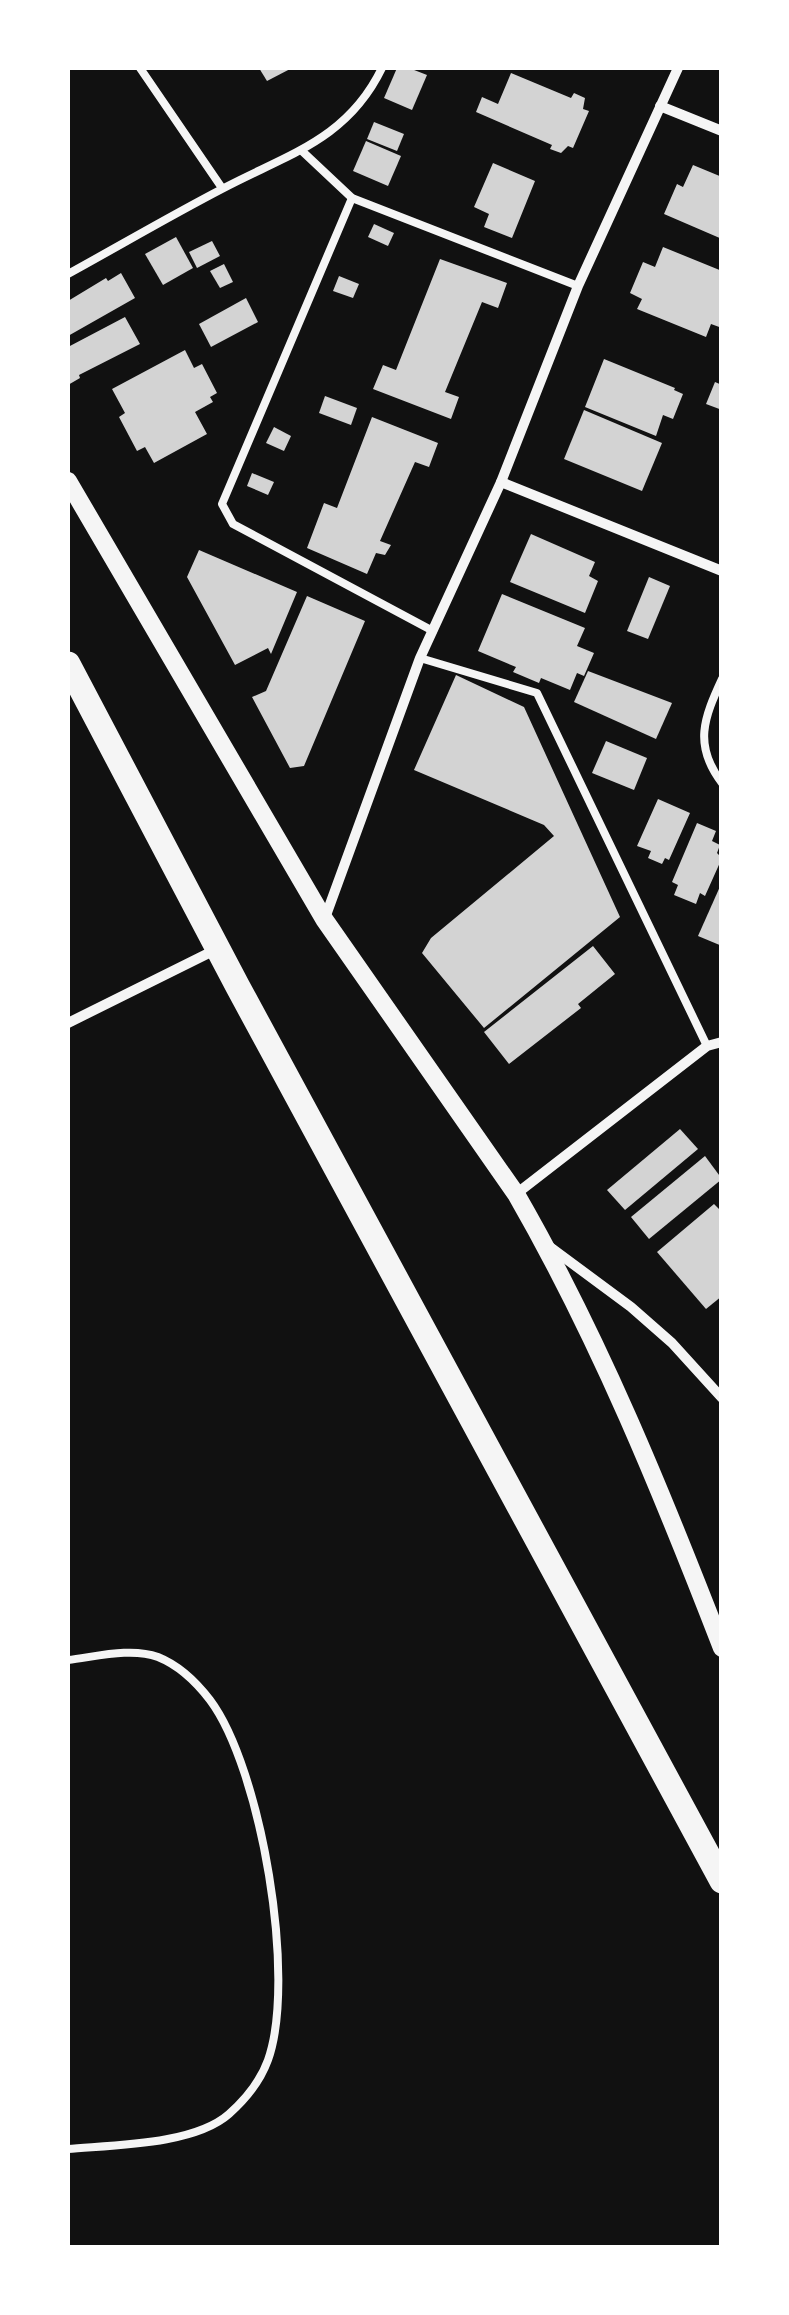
<svg xmlns="http://www.w3.org/2000/svg" width="789" height="2315" viewBox="0 0 789 2315" font-family="Arial,sans-serif">
<style>
.building{fill:#d3d3d3}
.lines{fill:none;stroke-linecap:round;stroke-linejoin:round}
.service{stroke:#f5f5f5;stroke-width:8}
.minor{stroke:#f5f5f5;stroke-width:10}
.tertiary{stroke:#f5f5f5;stroke-width:18}
.primary{stroke:#f5f5f5;stroke-width:25}
</style>
<rect width="100%" height="100%" fill="#111"/>
<!-- building -->
<g class="building">
<path d="M259,68H292L267,81Z"/>
<path d="M397,68H409L427,75L412,110L384,98Z"/>
<path d="M511,73L571,98L574,93L585,98L583,109L589,111L573,148L568,146L561,153L550,149L552,145L476,112L482,97L498,104Z"/>
<path d="M374,122L404,134L397,151L367,139Z"/>
<path d="M366,141L401,156L388,186L353,171Z"/>
<path d="M493,163L535,181L512,238L484,227L489,214L474,207Z"/>
<path d="M693,165L722,177V239L664,214L677,184L683,187Z"/>
<path d="M374,224L394,233L388,246L368,237Z"/>
<path d="M176,237L193,268L163,285L145,254Z"/>
<path d="M212,241L220,256L197,268L189,252Z"/>
<path d="M663,247L722,271V328L711,324L706,337L637,309L642,299L630,293L643,262L655,267Z"/>
<path d="M440,259L507,283L498,308L482,302L445,392L459,397L451,419L373,389L383,365L396,370Z"/>
<path d="M224,264L233,282L220,288L210,271Z"/>
<path d="M121,273L135,298L68,336V301L106,278L108,281Z"/>
<path d="M339,276L359,284L353,298L333,291Z"/>
<path d="M246,298L258,322L211,347L199,324Z"/>
<path d="M125,317L140,344L79,375L80,378L68,385V347Z"/>
<path d="M185,350L194,368L202,364L217,393L210,397L213,402L195,412L207,434L154,463L145,447L137,451L119,417L125,413L112,389Z"/>
<path d="M604,359L675,388L674,390L683,394L673,419L663,415L656,436L585,407Z"/>
<path d="M715,382L722,385V410L706,404Z"/>
<path d="M325,396L357,408L351,425L319,413Z"/>
<path d="M584,410L662,443L642,491L564,459Z"/>
<path d="M372,417L438,443L429,467L415,462L380,541L391,545L385,555L376,553L367,574L307,548L324,503L337,508Z"/>
<path d="M274,427L291,436L284,451L266,443Z"/>
<path d="M252,473L274,482L268,495L247,486Z"/>
<path d="M531,534L595,562L589,576L598,581L585,613L510,582Z"/>
<path d="M199,550L297,592L271,654L268,648L235,665L187,577Z"/>
<path d="M649,577L670,586L648,639L627,631Z"/>
<path d="M502,594L585,628L577,646L594,653L584,676L577,673L570,690L541,678L539,683L513,672L516,667L478,651Z"/>
<path d="M307,596L365,621L304,766L290,768L252,697L266,691Z"/>
<path d="M588,671L672,703L656,739L574,702Z"/>
<path d="M456,675L524,707L620,917L484,1028L422,953L431,938L554,836L544,825L414,770Z"/>
<path d="M606,741L647,758L634,790L592,773Z"/>
<path d="M658,799L690,813L669,860L665,858L662,864L648,858L651,851L637,846Z"/>
<path d="M697,823L716,831L712,841L720,845L717,853L722,858L705,896L700,893L696,904L674,895L678,885L672,882Z"/>
<path d="M722,882V946L698,936Z"/>
<path d="M593,946L615,974L578,1004L581,1008L509,1064L484,1032Z"/>
<path d="M680,1129L698,1149L625,1210L607,1190Z"/>
<path d="M705,1156L722,1179L649,1239L631,1217Z"/>
<path d="M714,1204L722,1212V1296L706,1309L657,1252Z"/>
</g>
<g class="lines">
<!-- service -->
<g class="service">
<path d="M140,68L222,188"/>
<path d="M302,151L352,198L578,286"/>
<path d="M352,198L222,504L233,524L433,631"/>
<path d="M68,274C119,246 170,216 222,189C288,154 347,140 382,68"/>
<path d="M420,658L537,693L707,1046"/>
<path d="M722,679C704,718 693,745 722,783"/>
<path d="M68,1660C95,1657 131,1647 158,1657C178,1665 197,1683 210,1700C261,1768 297,1979 268,2060C260,2082 246,2099 229,2114C194,2145 113,2145 68,2149"/>
</g>
<!-- minor -->
<g class="minor">
<path d="M660,106L722,131"/>
<path d="M501,482L722,571"/>
<path d="M325,918L420,658L501,482L578,286L678,68"/>
<path d="M68,1023L217,949"/>
<path d="M516,1194L707,1046L722,1042"/>
<path d="M550,1247L631,1307L672,1343L722,1398"/>
</g>
<!-- tertiary -->
<path class="tertiary" d="M68,481L324,919L516,1194C599,1338 662,1493 722,1648"/>
<!-- primary -->
<path class="primary" d="M68,664L238,987L722,1881"/>
</g>
<!-- border -->
<rect width="789" height="2315" fill="none" stroke="#ffffff" stroke-width="140"/>
</svg>
